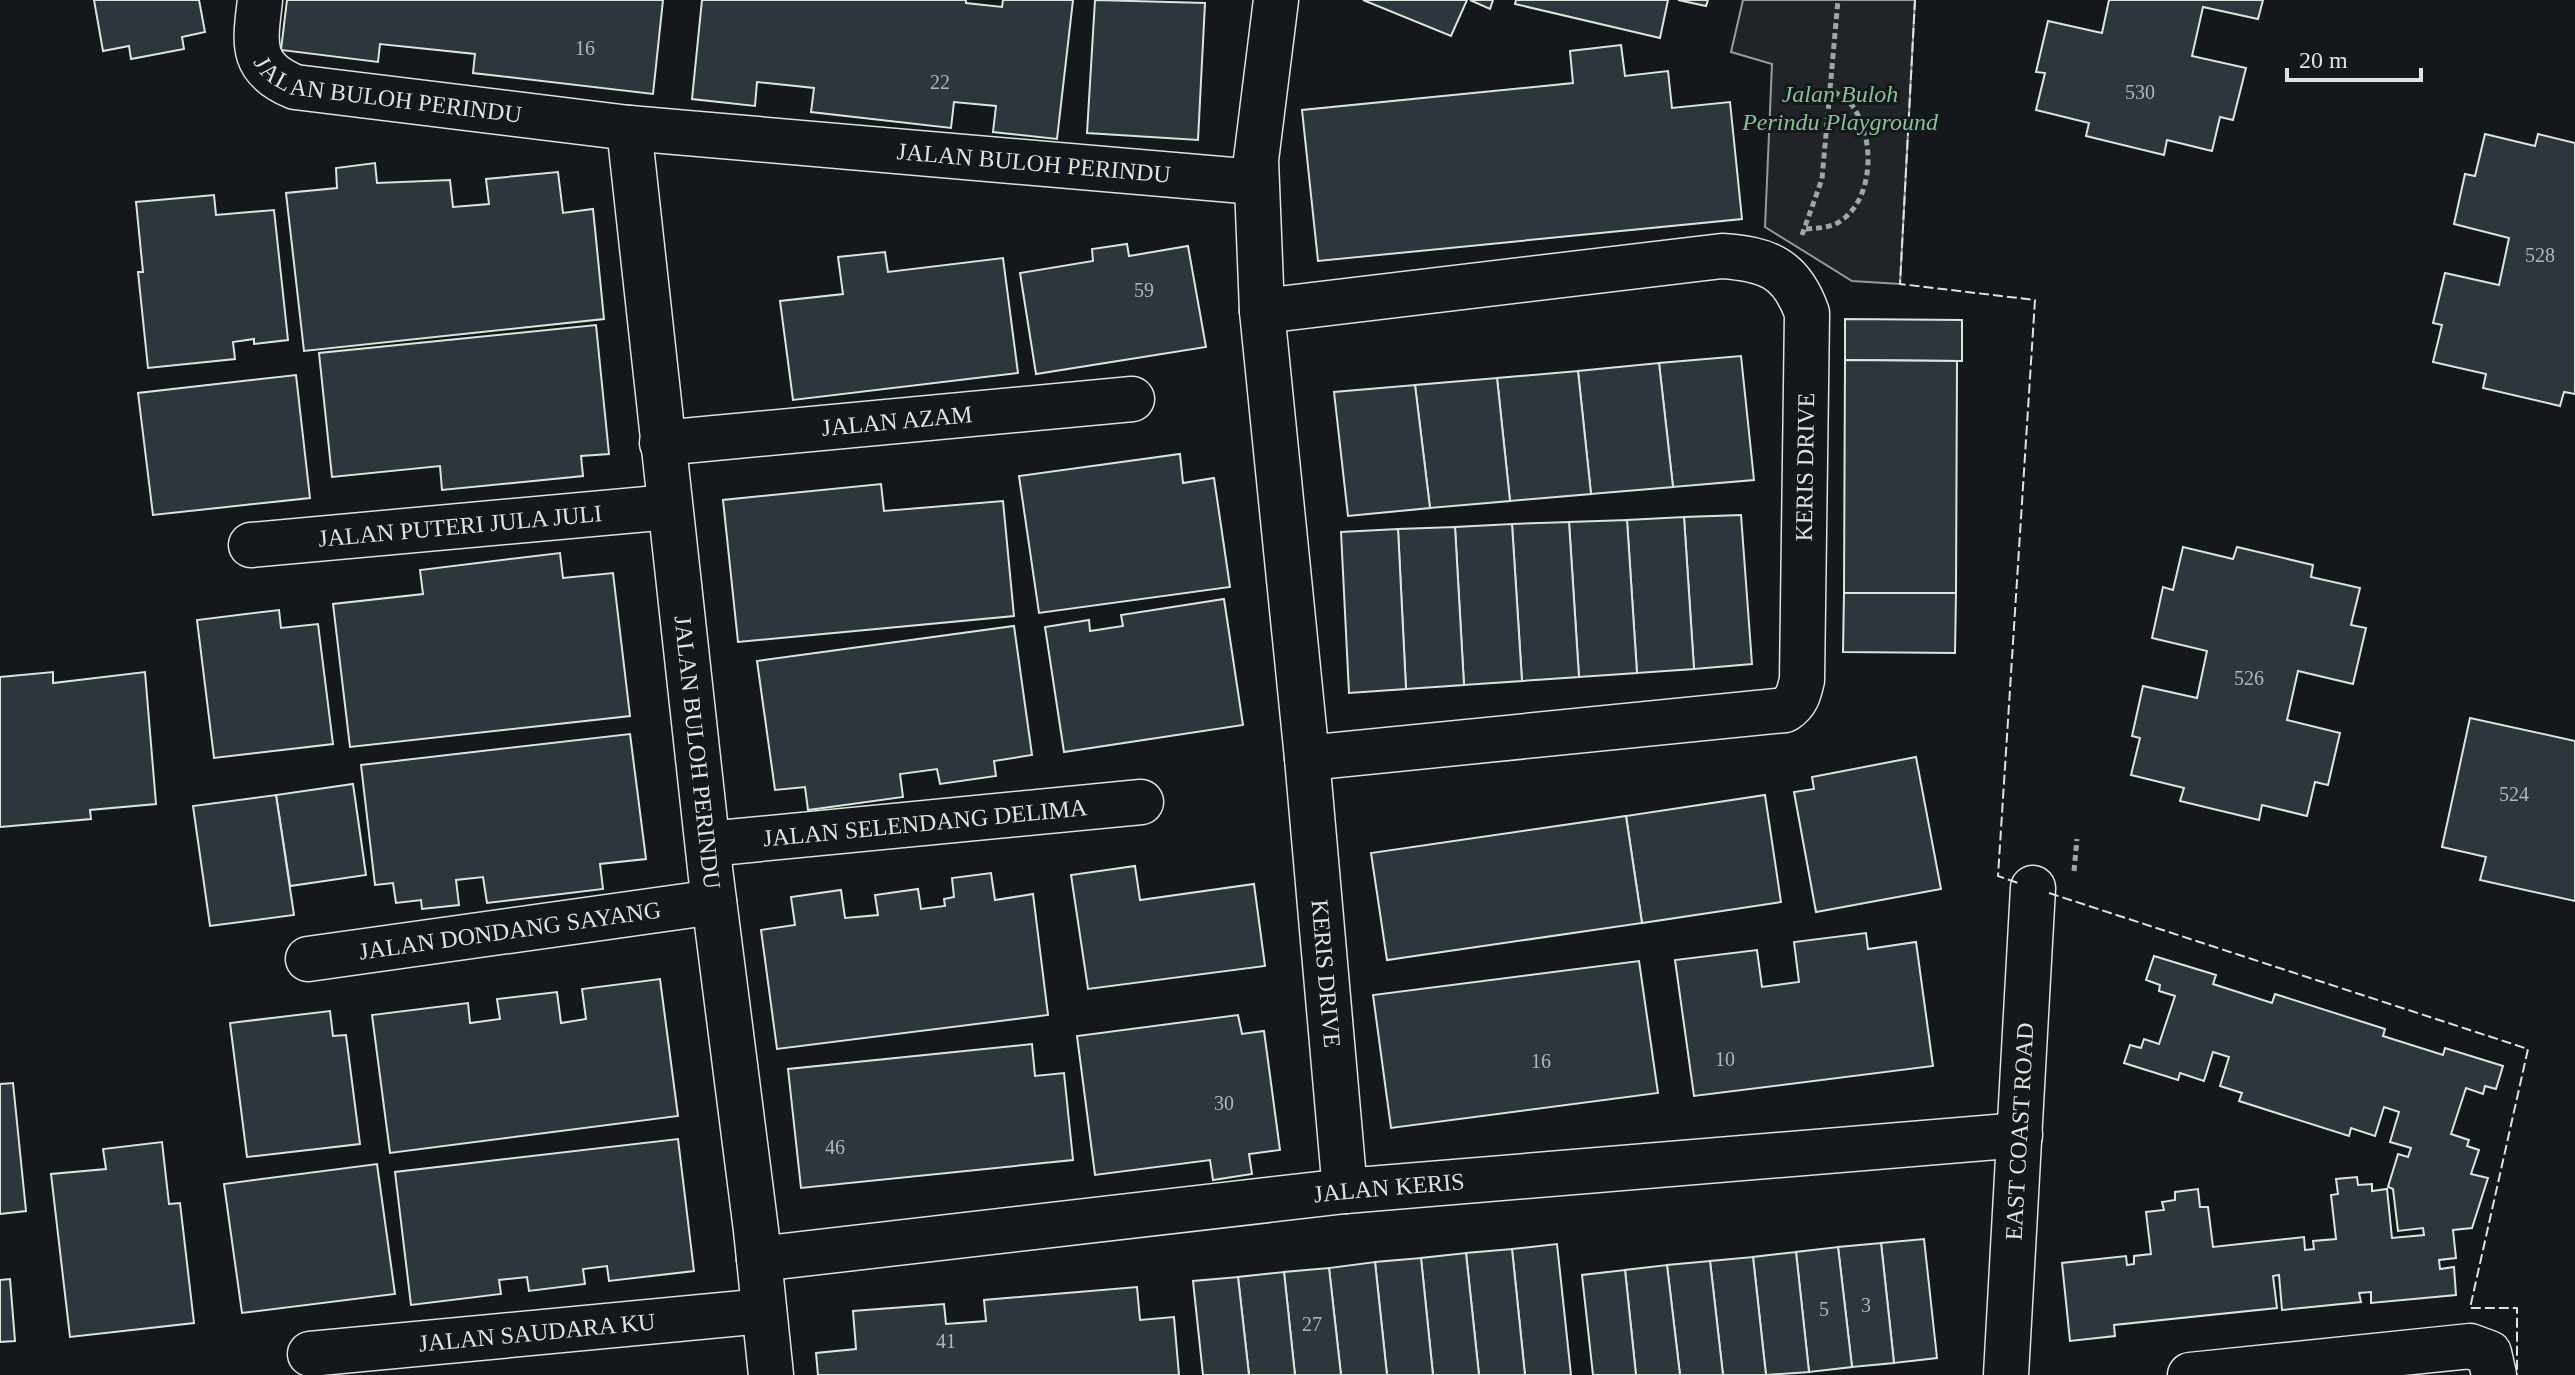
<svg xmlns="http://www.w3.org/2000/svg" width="2575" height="1375" viewBox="0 0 2575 1375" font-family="Georgia,serif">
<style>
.green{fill:#202428;stroke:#939e99;stroke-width:2}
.building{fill:#2c363c;stroke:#d8e6dc;stroke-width:2}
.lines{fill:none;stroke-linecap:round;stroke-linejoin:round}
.minor-casing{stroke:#d8e6dc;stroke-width:47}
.path{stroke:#9da8a2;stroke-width:5;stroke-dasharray:6 4;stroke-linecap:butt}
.minor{stroke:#14181c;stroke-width:44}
.fence{stroke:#d8e6dc;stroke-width:2;stroke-dasharray:10 4;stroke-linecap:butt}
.labels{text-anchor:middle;stroke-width:6;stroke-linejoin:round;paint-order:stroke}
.number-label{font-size:20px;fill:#adbab4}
.street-label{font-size:24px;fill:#d8e6dc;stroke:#14181c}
.park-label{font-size:24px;font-style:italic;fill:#8ac095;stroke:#14181c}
</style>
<rect width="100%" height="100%" fill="#14181c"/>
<!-- green -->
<path class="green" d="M1743,0H1915L1900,284L1852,281L1765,227L1772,64L1731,52Z"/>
<!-- building -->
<g class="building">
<path d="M94,0H199L205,32L182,37L184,49L131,59L129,46L103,51Z"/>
<path d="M287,0H663L653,94L473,73L475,54L380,44L378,62L281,50Z"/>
<path d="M702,0H966V3L1002,7L1003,0H1073L1057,139L993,132L996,106L954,102L951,128L811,112L814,88L757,82L755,106L692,99Z"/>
<path d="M1095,0L1205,3L1198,140L1087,133Z"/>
<path d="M1363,0H1467L1451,36Z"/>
<path d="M1470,0H1493L1490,9Z"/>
<path d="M1516,0H1668L1660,38L1515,4Z"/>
<path d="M1678,0H1708L1706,6Z"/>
<path d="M2109,0H2263L2258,19L2203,7L2192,56L2246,68L2233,120L2220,117L2212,151L2167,140L2164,155L2086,136L2089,123L2036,110L2045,73L2036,72L2048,21L2102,33Z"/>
<path d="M1621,45L1625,76L1668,71L1672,108L1730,102L1742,219L1318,261L1302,110L1573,83L1570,51Z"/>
<path d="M2485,134L2535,146L2538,134L2575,143V394L2564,392L2560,406L2483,388L2486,374L2433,362L2442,325L2433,323L2445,273L2499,285L2509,238L2454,224L2465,174L2475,176Z"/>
<path d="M375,163L377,183L450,180L453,207L489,204L486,179L558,172L563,213L593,209L604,319L304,351L286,193L337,188L336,168Z"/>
<path d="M214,195L216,215L274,210L288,340L254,344V339L233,342L235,359L148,368L138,272H143L136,202Z"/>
<path d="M1127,244L1129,256L1188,246L1206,347L1036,374L1020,273L1093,261L1092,249Z"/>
<path d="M885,252L888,272L1003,258L1018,373L793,400L780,301L843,294L838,257Z"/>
<path d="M1845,319L1962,320V361L1845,360Z"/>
<path d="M596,325L609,454L581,456L583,476L442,490L440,466L332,477L319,353Z"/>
<path d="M1741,356L1754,480L1673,487L1659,363Z"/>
<path d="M1845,360L1957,361L1956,593H1844Z"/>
<path d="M1659,363L1673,487L1591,494L1578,371Z"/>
<path d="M1578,371L1591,494L1510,501L1497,378Z"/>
<path d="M296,375L310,498L153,515L138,393Z"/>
<path d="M1497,378L1510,501L1430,508L1415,385Z"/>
<path d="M1415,385L1430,508L1348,516L1334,392Z"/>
<path d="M1180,454L1183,483L1214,478L1230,587L1039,613L1019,476Z"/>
<path d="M881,484L884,511L1003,501L1014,616L738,642L723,500Z"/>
<path d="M1741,515L1752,664L1694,669L1684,517Z"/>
<path d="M1684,517L1694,669L1637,673L1627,520Z"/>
<path d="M1627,520L1637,673L1579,677L1569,522Z"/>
<path d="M1569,522L1579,677L1522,681L1512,524Z"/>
<path d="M1512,524L1522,681L1464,685L1455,527Z"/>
<path d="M1455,527L1464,685L1406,689L1398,529Z"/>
<path d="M1398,529L1406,689L1349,693L1341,532Z"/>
<path d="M2183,547L2233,559L2237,547L2313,565L2311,577L2360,588L2351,625L2366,628L2353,684L2298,671L2287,720L2340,733L2328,785L2315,782L2307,816L2262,805L2259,820L2180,801L2184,788L2131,775L2140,738L2132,736L2143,686L2197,698L2207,651L2152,638L2163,587L2173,590Z"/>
<path d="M560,553L563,578L613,573L630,716L350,747L333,604L423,594L420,570Z"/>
<path d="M1844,593H1956L1955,653L1843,652Z"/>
<path d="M1224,599L1243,725L1064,752L1045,627L1089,620L1090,631L1123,626L1121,615Z"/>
<path d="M279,610L281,628L318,624L333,744L214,758L197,620Z"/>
<path d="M1014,626L1032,755L994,761L996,776L940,784L937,769L900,774L903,797L808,810L805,787L775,790L757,661Z"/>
<path d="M53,672V683L145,672L156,804L90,810L91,819L0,827V677Z"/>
<path d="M2470,718L2575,741V901L2480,880L2486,857L2442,847Z"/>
<path d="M630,734L646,859L600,864L603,889L487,903L483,877L456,880L459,905L422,909L421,900L396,903L393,883L375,885L361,765Z"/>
<path d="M1916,757L1941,889L1816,912L1794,792L1814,789L1812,777Z"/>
<path d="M353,784L366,875L290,886L276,795Z"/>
<path d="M276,795L294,915L210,926L193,806Z"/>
<path d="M1765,795L1781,902L1642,923L1626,816Z"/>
<path d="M1626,816L1642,923L1387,960L1371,853Z"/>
<path d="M1135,866L1140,900L1254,884L1265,966L1088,989L1071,875Z"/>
<path d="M991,873L995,900L1033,894L1048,1015L777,1049L761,930L795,925L791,897L841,890L845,918L878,915L875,895L918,889L921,909L945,906L944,899L954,897L952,878Z"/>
<path d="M1866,933L1868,949L1916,942L1933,1066L1694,1096L1675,960L1757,950L1762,987L1799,982L1794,942Z"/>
<path d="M2154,956L2216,975L2213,984L2272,1003L2275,994L2385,1029L2383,1036L2443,1055L2445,1048L2503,1066L2496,1089L2485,1086L2483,1094L2466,1088L2451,1134L2469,1140L2467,1146L2479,1150L2471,1174L2488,1178L2472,1228L2453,1230L2456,1258L2439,1260L2440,1269L2454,1267L2456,1295L2371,1303V1292L2359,1293L2361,1302L2282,1310L2279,1275L2273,1276L2277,1308L2114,1325L2115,1336L2070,1341L2062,1263L2126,1256L2127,1265L2134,1264V1256L2151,1254L2146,1212L2164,1210L2162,1202L2175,1200V1192L2198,1189L2200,1207H2208L2213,1247L2304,1237L2305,1250L2314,1249L2313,1241L2336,1239L2331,1195L2338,1194L2336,1179L2357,1177L2358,1185L2372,1184V1191L2387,1189L2392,1238L2424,1235L2423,1228L2398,1231L2393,1189L2388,1187L2398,1154L2408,1157L2411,1148L2390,1142L2399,1112L2384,1107L2375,1136L2351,1128L2349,1136L2239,1101L2242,1093L2220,1086L2229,1057L2213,1052L2204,1081L2180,1073L2178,1080L2124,1063L2130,1045L2141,1048L2144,1039L2159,1044L2175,996L2159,991L2160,985L2146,980Z"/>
<path d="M1639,961L1658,1093L1391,1128L1373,995Z"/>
<path d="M660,979L678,1116L390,1153L372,1015L468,1003L470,1023L500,1019L497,999L557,992L561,1023L586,1019L582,989Z"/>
<path d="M330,1011L333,1036L346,1035L360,1144L247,1157L230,1023Z"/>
<path d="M1238,1015L1242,1034L1264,1031L1280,1150L1249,1154L1252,1174L1213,1180L1210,1160L1095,1175L1077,1036Z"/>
<path d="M1032,1044L1035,1076L1064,1073L1073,1160L801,1188L788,1069Z"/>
<path d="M13,1083L26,1211L0,1214V1084Z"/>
<path d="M678,1139L694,1271L609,1281L607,1266L583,1269L585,1284L529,1291L527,1277L499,1280L501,1294L411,1305L395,1172Z"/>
<path d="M162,1142L169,1204L180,1203L194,1323L70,1337L51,1174L106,1169L103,1149Z"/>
<path d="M377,1164L395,1294L242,1313L224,1184Z"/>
<path d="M1924,1239L1937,1358L1894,1363L1881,1243Z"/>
<path d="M1881,1243L1894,1363L1852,1367L1838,1247Z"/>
<path d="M1557,1244L1571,1375H1525L1512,1249Z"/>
<path d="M1838,1247L1852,1367L1809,1372L1796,1252Z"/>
<path d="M1512,1249L1525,1375H1479L1466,1253Z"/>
<path d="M1796,1252L1809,1372L1766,1375L1753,1257Z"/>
<path d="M1466,1253L1479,1375H1433L1421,1258Z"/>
<path d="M1753,1257L1766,1375H1723L1710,1261Z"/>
<path d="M1421,1258L1433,1375H1387L1375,1262Z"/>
<path d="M1710,1261L1723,1375H1680L1667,1265Z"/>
<path d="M1375,1262L1387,1375H1341L1329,1268Z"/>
<path d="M1667,1265L1680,1375H1636L1625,1270Z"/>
<path d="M1329,1268L1341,1375H1295L1284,1272Z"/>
<path d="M1625,1270L1636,1375H1593L1582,1275Z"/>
<path d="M1284,1272L1295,1375H1249L1238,1277Z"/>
<path d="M1238,1277L1249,1375H1203L1193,1281Z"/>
<path d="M10,1279L15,1341L0,1342V1280Z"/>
<path d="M1137,1287L1140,1320L1174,1317L1179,1375H818L816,1353L856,1349L853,1311L944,1304L946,1324L986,1321L984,1300Z"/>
</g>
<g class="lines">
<!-- minor casing -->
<g class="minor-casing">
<g id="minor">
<path id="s1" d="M260,0C255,43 249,68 295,87L629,128L1255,182"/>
<path id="s2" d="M1276,0L1256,160L1262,311L1307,758L1345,1191"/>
<path id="s3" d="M629,128L711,877L756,1230L771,1375"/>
<path d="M1262,311L1722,256C1767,259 1791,268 1807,313L1802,680C1799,693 1797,702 1785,710L1307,758"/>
<path id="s4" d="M662,443L1132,399"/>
<path id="s5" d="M251,545L669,507"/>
<path id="s6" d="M708,844L1141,802"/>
<path id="s7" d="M308,959L714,902"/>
<path id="s8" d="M759,1259L1345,1191L2020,1135"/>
<path id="s9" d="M310,1354L764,1311"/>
<path id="s10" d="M2006,1375L2033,888"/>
<path d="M2190,1375L2470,1346L2489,1353L2494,1375"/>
</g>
</g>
<!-- path -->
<g class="path">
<path d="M1806,229C1819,228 1832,228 1842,220C1875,196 1875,135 1851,104C1847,98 1837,94 1831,90"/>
<path d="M1802,235L1822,179L1838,0"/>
<path d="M2074,871L2077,839"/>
</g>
<!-- minor -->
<use href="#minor" class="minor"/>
<!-- fence -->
<g class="fence">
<path d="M1915,0L1900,284L2035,300L1998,876L2018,883"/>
<path d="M2049,893L2528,1049L2470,1308H2517V1375"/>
</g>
</g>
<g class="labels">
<!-- number labels -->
<g class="number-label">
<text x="585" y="55">16</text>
<text x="940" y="89">22</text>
<text x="2140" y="99">530</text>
<text x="2540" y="262">528</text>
<text x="1144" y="297">59</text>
<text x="2249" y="685">526</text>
<text x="2514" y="801">524</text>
<text x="1725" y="1066">10</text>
<text x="1541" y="1068">16</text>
<text x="1224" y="1110">30</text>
<text x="835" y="1154">46</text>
<text x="1866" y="1312">3</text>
<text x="1824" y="1316">5</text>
<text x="1312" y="1331">27</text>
<text x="946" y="1348">41</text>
</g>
<!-- street labels -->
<g class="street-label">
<text dy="8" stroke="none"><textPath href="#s1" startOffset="196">JALAN BULOH PERINDU</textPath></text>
<text dy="8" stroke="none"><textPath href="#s1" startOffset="848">JALAN BULOH PERINDU</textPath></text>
<text dy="8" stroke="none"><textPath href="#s4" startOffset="236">JALAN AZAM</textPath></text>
<text transform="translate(1805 467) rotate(-89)" y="8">KERIS DRIVE</text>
<text dy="8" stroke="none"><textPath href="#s5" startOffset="210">JALAN PUTERI JULA JULI</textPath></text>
<text dy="8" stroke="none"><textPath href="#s3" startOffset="628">JALAN BULOH PERINDU</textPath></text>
<text dy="8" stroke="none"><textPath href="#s6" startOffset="218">JALAN SELENDANG DELIMA</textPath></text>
<text dy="8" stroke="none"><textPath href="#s7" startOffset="204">JALAN DONDANG SAYANG</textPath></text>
<text dy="8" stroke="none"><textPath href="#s2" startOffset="978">KERIS DRIVE</textPath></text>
<text dy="8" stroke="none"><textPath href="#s10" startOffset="244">EAST COAST ROAD</textPath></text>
<text dy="8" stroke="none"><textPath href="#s8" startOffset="634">JALAN KERIS</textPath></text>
<text dy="8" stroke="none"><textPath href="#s9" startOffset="228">JALAN SAUDARA KU</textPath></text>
</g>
<!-- park labels -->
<g class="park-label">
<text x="1840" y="102">Jalan Buloh<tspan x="1840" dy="28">Perindu Playground</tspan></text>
</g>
</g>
<!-- scale -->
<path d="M2287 68v12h134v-12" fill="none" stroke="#d8e6dc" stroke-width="4"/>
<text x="2299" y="68" font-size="24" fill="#d8e6dc" stroke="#14181c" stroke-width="6" paint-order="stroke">20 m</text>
</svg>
